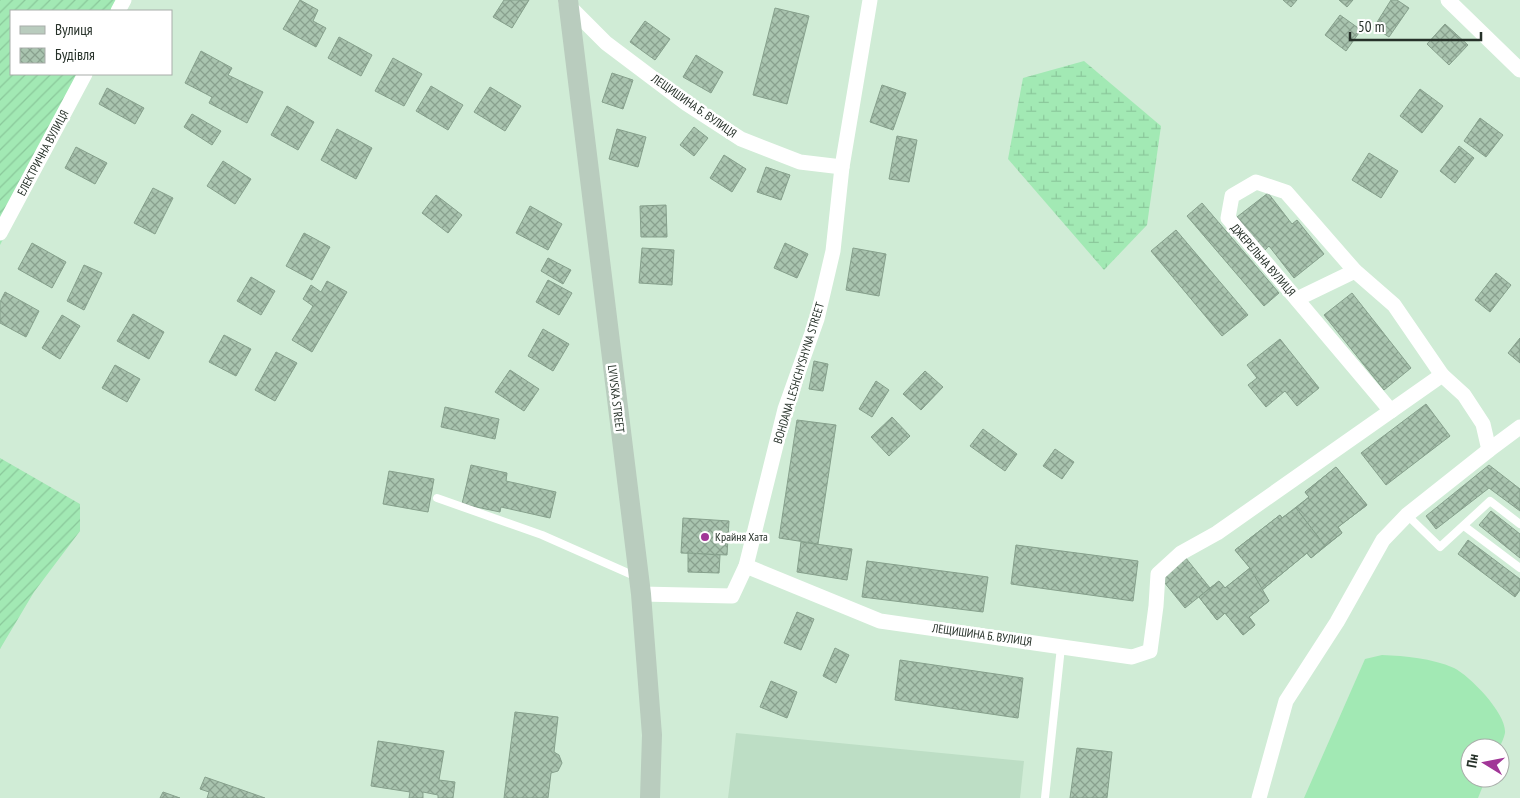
<svg xmlns="http://www.w3.org/2000/svg" width="1520" height="798" viewBox="0 0 1520 798" font-family="'PT Sans Narrow',sans-serif">
<style>
.built{fill:#bddec5}
.wetland{fill:url(#wetland-marsh)}
.garden{fill:url(#garden-furrows)}
.pitch{fill:#a2e9b4}
.building{fill:url(#building-cross-hatch);stroke:#86a08c}
.lines{fill:none;stroke-linecap:round;stroke-linejoin:round}
.lane{stroke:#fff;stroke-width:8}
.street{stroke:#fff;stroke-width:15}
.secondary{stroke:#b9ccbe;stroke-width:20}
.poi-dot{fill:#a13697;stroke:#fff;stroke-width:2}
.labels{text-anchor:middle;stroke-width:5;stroke-linejoin:round;paint-order:stroke}
.street-label{font-size:12px;fill:#263129;stroke:#fff}
.poi-label{font-size:12px;fill:#263129;stroke:#fff;text-anchor:start}
</style>
<defs>
<pattern id="wetland-marsh" width="20" height="14" patternUnits="userSpaceOnUse" patternTransform="scale(1.25)"><rect width="20" height="14" fill="#a2e9b4"/><path d="M1 5h8M5 5V1M11 12h8M15 12V8" fill="none" stroke="#8bc89b"/></pattern>
<pattern id="garden-furrows" width="10" height="10" patternUnits="userSpaceOnUse" patternTransform="scale(1.25)"><rect width="10" height="10" fill="#a2e9b4"/><path d="M-1 1l2-2M0 10L10 0M9 11l2-2" fill="none" stroke="#8bc89b"/></pattern>
<pattern id="building-cross-hatch" width="8" height="8" patternUnits="userSpaceOnUse" patternTransform="scale(1.25)"><rect width="8" height="8" fill="#a9c4af"/><path d="M0 0l8 8M0 8l8-8" fill="none" stroke="#89a08e"/></pattern>
</defs>
<rect width="100%" height="100%" fill="#d0ecd6"/>
<!-- built -->
<path class="built" d="M736,733L1024,761L1020,798H728Z"/>
<!-- wetland -->
<path class="wetland" d="M1084,61L1161,126L1147,225L1104,270L1008,159L1023,78Z"/>
<!-- garden -->
<g class="garden">
<path d="M0,0H125L119,11H11V74H87L0,245Z"/>
<path d="M0,458L80,504V531L34,592L0,649Z"/>
</g>
<!-- pitch -->
<path class="pitch" d="M1382,655C1406,656 1431,658 1454,668C1470,676 1507,714 1505,733C1504,738 1501,744 1499,748H1470V778H1486L1478,798H1304L1365,659Z"/>
<!-- building -->
<g class="building">
<path d="M300,0L318,10L313,21L326,28L316,47L283,29Z"/>
<path d="M504,0H529L512,28L493,17Z"/>
<path d="M1283,0H1297L1291,7Z"/>
<path d="M1339,0H1353L1347,7Z"/>
<path d="M1391,0H1397L1409,8L1389,37L1374,27Z"/>
<path d="M775,8L809,16L787,104L753,95Z"/>
<path d="M1340,15L1361,30L1346,51L1325,35Z"/>
<path d="M645,21L670,39L655,60L630,42Z"/>
<path d="M1445,24L1468,45L1449,65L1427,44Z"/>
<path d="M339,37L372,55L361,76L328,58Z"/>
<path d="M201,51L232,68L228,75L263,92L247,123L209,103L212,97L185,83Z"/>
<path d="M696,55L723,72L711,93L683,77Z"/>
<path d="M393,58L422,74L404,106L375,91Z"/>
<path d="M612,73L633,80L623,109L602,102Z"/>
<path d="M882,85L906,93L893,130L870,122Z"/>
<path d="M431,86L463,105L448,130L416,111Z"/>
<path d="M490,87L521,106L505,131L474,112Z"/>
<path d="M107,88L144,108L135,124L99,104Z"/>
<path d="M1420,89L1443,106L1422,133L1400,116Z"/>
<path d="M287,106L314,122L298,150L271,135Z"/>
<path d="M192,114L221,131L212,145L184,127Z"/>
<path d="M1480,118L1503,135L1486,157L1464,141Z"/>
<path d="M694,127L708,138L694,156L680,145Z"/>
<path d="M337,129L372,148L356,179L321,160Z"/>
<path d="M617,129L646,137L638,167L609,159Z"/>
<path d="M897,136L917,140L909,182L889,179Z"/>
<path d="M1459,146L1474,158L1455,183L1440,171Z"/>
<path d="M76,147L107,163L95,184L65,168Z"/>
<path d="M1369,153L1398,171L1381,198L1352,180Z"/>
<path d="M724,155L746,169L732,192L710,178Z"/>
<path d="M223,161L251,179L235,204L207,186Z"/>
<path d="M766,167L790,175L781,200L757,192Z"/>
<path d="M153,188L173,198L155,234L134,223Z"/>
<path d="M1268,193L1292,224L1297,220L1324,254L1294,278L1269,246L1264,251L1237,217Z"/>
<path d="M436,195L462,215L448,233L422,213Z"/>
<path d="M1202,203L1279,293L1264,306L1187,216Z"/>
<path d="M666,205L667,237H641L640,206Z"/>
<path d="M530,206L562,224L548,250L516,233Z"/>
<path d="M1176,230L1248,315L1222,336L1151,251Z"/>
<path d="M304,233L330,247L312,280L286,266Z"/>
<path d="M32,243L66,262L52,288L18,269Z"/>
<path d="M785,243L808,254L797,278L774,268Z"/>
<path d="M642,248L674,250L672,285L639,283Z"/>
<path d="M853,248L886,254L879,296L846,290Z"/>
<path d="M548,258L571,270L563,284L541,271Z"/>
<path d="M84,265L102,273L84,310L67,301Z"/>
<path d="M1496,273L1511,285L1490,312L1475,300Z"/>
<path d="M251,277L275,291L261,315L237,301Z"/>
<path d="M548,280L572,293L559,315L536,302Z"/>
<path d="M327,281L347,292L312,352L292,340L313,306L303,299L311,285L321,292Z"/>
<path d="M5,292L39,311L26,337L0,323V302Z"/>
<path d="M1352,293L1411,368L1384,390L1324,315Z"/>
<path d="M133,314L164,332L149,359L117,341Z"/>
<path d="M62,315L80,326L60,359L42,348Z"/>
<path d="M543,329L569,344L553,371L528,356Z"/>
<path d="M224,335L251,349L236,376L209,362Z"/>
<path d="M1520,338V363L1508,353Z"/>
<path d="M1280,339L1319,388L1297,406L1285,391L1266,407L1248,385L1257,378L1247,365Z"/>
<path d="M276,352L297,363L275,401L255,390Z"/>
<path d="M814,361L828,364L823,391L809,389Z"/>
<path d="M115,365L140,379L127,402L102,388Z"/>
<path d="M510,370L539,389L524,411L495,392Z"/>
<path d="M925,371L943,387L921,410L903,394Z"/>
<path d="M876,381L889,390L872,417L859,409Z"/>
<path d="M1426,404L1450,436L1386,485L1361,453Z"/>
<path d="M445,407L499,419L495,439L441,427Z"/>
<path d="M892,417L910,436L889,456L871,437Z"/>
<path d="M797,420L836,425L818,544L779,538Z"/>
<path d="M983,429L1017,454L1005,471L970,446Z"/>
<path d="M1055,449L1074,462L1062,479L1043,466Z"/>
<path d="M471,465L507,473L506,481L556,492L550,518L501,507L500,512L462,504Z"/>
<path d="M1489,465L1520,489V511L1489,488L1436,529L1426,516Z"/>
<path d="M1336,467L1367,505L1338,527L1342,533L1311,558L1307,553L1262,590L1269,601L1249,617L1255,625L1243,635L1225,613L1217,620L1199,597L1219,581L1225,588L1250,568L1235,550L1280,515L1282,518L1309,497L1305,492Z"/>
<path d="M1336,467L1367,505L1338,527L1342,533L1325,546L1296,508L1309,497L1305,492Z"/>
<path d="M389,471L434,479L428,512L383,504Z"/>
<path d="M1296,508L1325,546L1311,558L1307,553L1262,590L1250,568L1235,550L1280,515L1282,518Z"/>
<path d="M1491,511L1520,534V558L1479,525Z"/>
<path d="M683,518L729,521L727,555L681,553Z"/>
<path d="M1468,540L1520,579V590L1515,597L1458,554Z"/>
<path d="M801,542L852,549L847,580L797,572Z"/>
<path d="M1016,545L1138,561L1133,601L1011,584Z"/>
<path d="M688,553L720,555L719,573L688,572Z"/>
<path d="M1185,557L1210,588L1185,608L1160,577Z"/>
<path d="M867,561L988,577L983,612L862,597Z"/>
<path d="M1250,568L1269,601L1249,617L1255,625L1243,635L1225,613L1217,620L1199,597L1219,581L1225,588Z"/>
<path d="M797,612L814,619L801,650L784,643Z"/>
<path d="M835,648L849,655L836,683L823,676Z"/>
<path d="M900,660L1023,678L1018,718L895,700Z"/>
<path d="M771,681L797,692L787,718L760,707Z"/>
<path d="M515,712L558,717L554,752L559,755L562,763L558,771L551,773L548,798H504Z"/>
<path d="M378,741L444,751L439,780L455,782L453,798H438V795L423,792V798H409L410,792L371,786Z"/>
<path d="M1077,748L1112,752L1107,798H1070Z"/>
<path d="M205,777L265,798H207L209,792L200,789Z"/>
<path d="M163,792L180,798H160Z"/>
</g>
<g class="lines">
<!-- lane -->
<g class="lane">
<path d="M437,498L542,535L637,577"/>
<path d="M1407,515L1440,547L1490,501L1520,524"/>
<path d="M1464,526L1520,568"/>
<path d="M1045,798L1061,647"/>
</g>
<!-- street -->
<g class="street">
<path d="M1448,0L1520,70"/>
<path d="M566,3L606,43L687,104L741,139L800,162L842,167"/>
<path d="M118,11L124,0"/>
<path d="M0,233L85,74"/>
<path d="M1297,299L1355,271"/>
<path d="M1391,411L1228,218L1232,196L1256,182L1286,192L1355,271L1394,305L1442,375"/>
<path d="M746,566L880,621L1132,657L1150,651L1156,606L1158,574L1181,553L1217,533L1442,375L1464,395L1483,424L1489,450"/>
<path d="M641,594L732,596L746,566L785,409L817,319L833,251L842,167L870,0"/>
<path d="M1259,798L1286,701L1337,622L1383,540L1407,515L1489,450L1520,427"/>
</g>
<!-- secondary -->
<path class="secondary" d="M568,0L641,594L652,735L650,798"/>
</g>
<!-- markers -->
<circle class="poi-dot" cx="705" cy="537" r="5"/>
<g class="labels">
<!-- street labels -->
<g class="street-label">
<text transform="translate(694 106) rotate(35)" y="4">ЛЕЩИШИНА Б. ВУЛИЦЯ</text>
<text transform="translate(43 153) rotate(-62)" y="4">ЕЛЕКТРИЧНА ВУЛИЦЯ</text>
<text transform="translate(1263 260) rotate(49)" y="4">ДЖЕРЕЛЬНА ВУЛИЦЯ</text>
<text transform="translate(799 373) rotate(-73)" y="4">BOHDANA LESHCHYSHYNA STREET</text>
<text transform="translate(616 399) rotate(83)" y="4">LVIVSKA STREET</text>
<text transform="translate(982 635) rotate(8)" y="4">ЛЕЩИШИНА Б. ВУЛИЦЯ</text>
</g>
<!-- poi labels -->
<g class="poi-label">
<text x="715" y="541">Крайня Хата</text>
</g>
</g>
<!-- legend -->
<rect x="10" y="10" width="162" height="65" fill="#ffffff" stroke="#a8ada9"/>
<rect x="20" y="26" width="25" height="8" fill="#b9ccbe" stroke="#a8ada9"/>
<text x="55" y="35" font-size="15" fill="#263129">Вулиця</text>
<rect x="20" y="48" width="25" height="15" fill="url(#building-cross-hatch)" stroke="#a8ada9"/>
<text x="55" y="60" font-size="15" fill="#263129">Будівля</text>
<!-- north arrow -->
<g transform="translate(1485 763) rotate(280)"><circle r="24" fill="#ffffff" stroke="#a8ada9"/>
<path d="M0-4L9 19L0 12L-9 19Z" fill="#a13697"/>
<text y="-8" font-size="14" font-weight="bold" text-anchor="middle" fill="#263129">Пн</text>
</g>
<!-- scale -->
<path d="M1350 32v8h131v-8" fill="none" stroke="#263129" stroke-width="2.5"/>
<text x="1358" y="32" font-size="15" fill="#263129" stroke="#ffffff" stroke-width="4" paint-order="stroke">50 m</text>
</svg>
